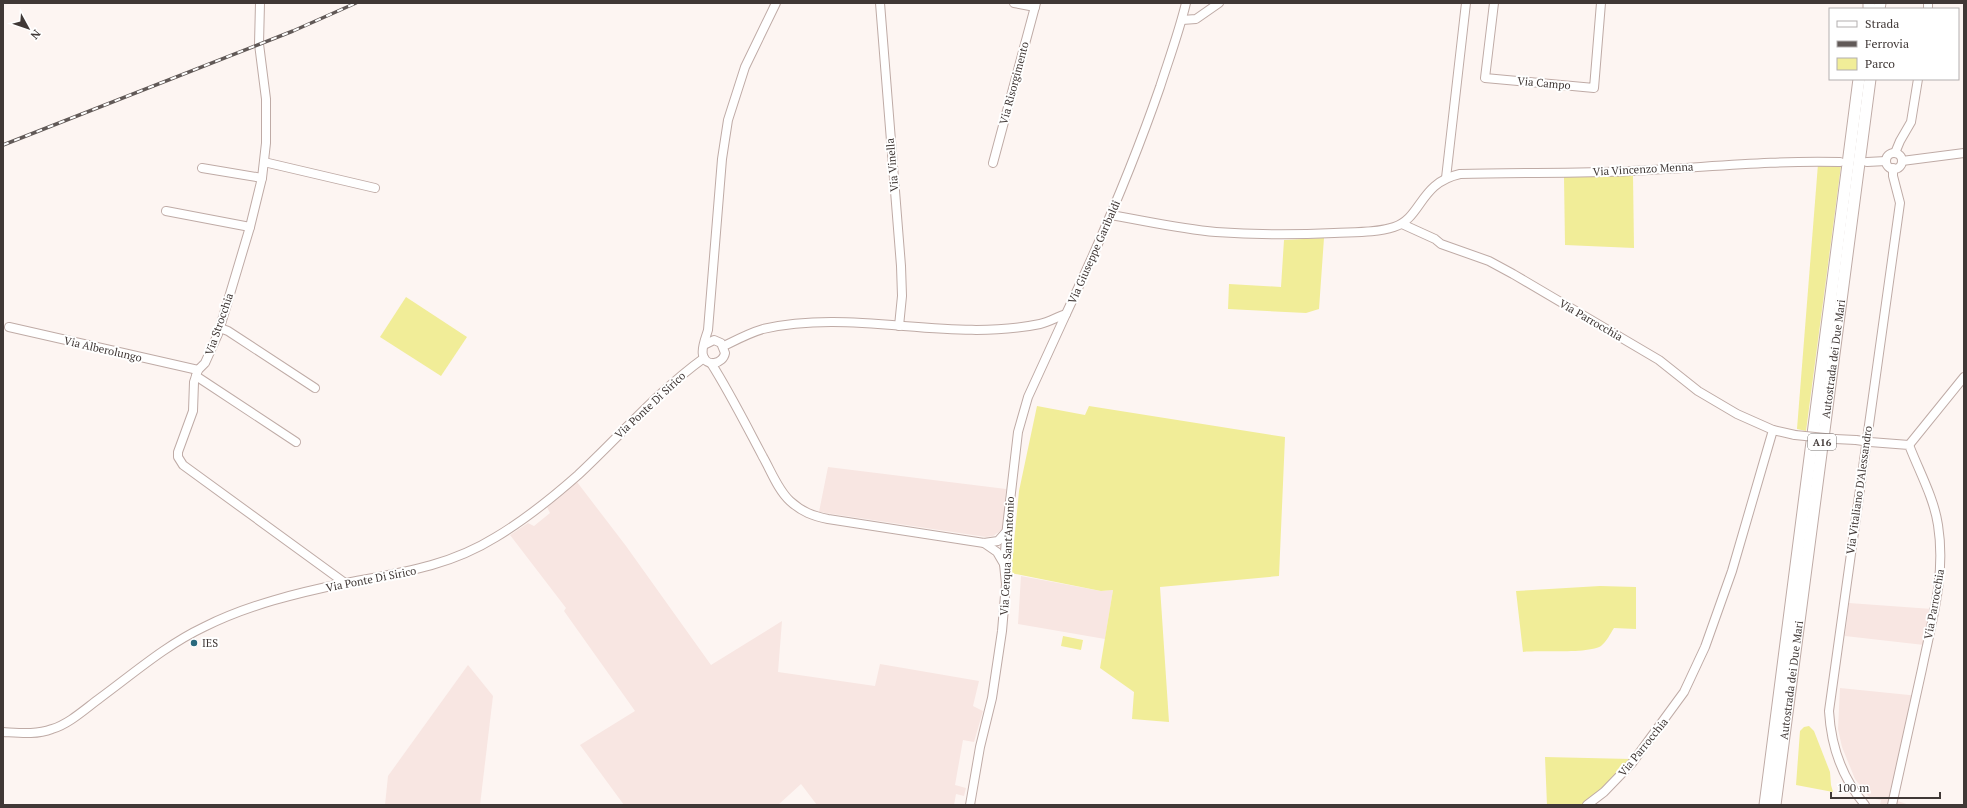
<svg xmlns="http://www.w3.org/2000/svg" width="1967" height="808" viewBox="0 0 1967 808" font-family="'PT Serif',serif">
<style>
.built{fill:#f8e6e2}
.green{fill:#f1ed98}
.lines{fill:none;stroke-linecap:round;stroke-linejoin:round}
.minor-casing{stroke:#bfaba6;stroke-width:10}
.highway-casing{stroke:#bfaba6;stroke-width:13}
.minor{stroke:#fff;stroke-width:8}
.highway{stroke:#fff;stroke-width:11}
.rail-casing{stroke:#615957;stroke-width:3.5}
.rail{stroke:#fff;stroke-width:2;stroke-dasharray:6;stroke-linecap:butt}
.minor-bridge-casing{stroke:#bfaba6;stroke-width:10;stroke-linecap:butt}
.minor-bridge{stroke:#fff;stroke-width:8}
.poi-dot{fill:#29697d;stroke:#fff;stroke-width:1.5}
.labels{text-anchor:middle;stroke-width:4;stroke-linejoin:round;paint-order:stroke}
.shield{fill:#fff;stroke:#797472;stroke-width:1}
.shield-label{font-size:10px;font-weight:bold;fill:#403836}
.street-label{font-size:11px;fill:#403836;stroke:#fff}
.poi-label{font-size:11px;fill:#403836;stroke:#fff;text-anchor:start}
</style>
<rect width="100%" height="100%" fill="#fdf5f2"/>
<!-- built -->
<g class="built">
<path d="M828,467L1006,489L1003,529L993,536L986,537L819,512Z"/>
<path d="M577,482L626,546L711,665L782,621L778,672L875,686L880,664L979,681L973,706L983,711L974,742L963,740L955,785L966,788L964,796L956,794L954,805H817L801,784L778,805H624L580,745L635,711L564,611L566,608L510,535L528,523L534,526L550,513L547,507Z"/>
<path d="M1021,576L1101,591L1113,590L1105,639L1018,624Z"/>
<path d="M1849,603L1932,609L1924,645L1845,636Z"/>
<path d="M468,665L493,696L480,805H385L388,776Z"/>
<path d="M1840,688L1919,696L1898,801L1909,805H1880L1881,800L1870,798L1855,779L1842,747L1838,729Z"/>
</g>
<!-- green -->
<g class="green">
<path d="M1818,164L1841,166L1806,431L1797,429Z"/>
<path d="M1633,175L1634,248L1565,245L1564,177Z"/>
<path d="M1324,238L1319,309L1306,313L1228,309L1229,284L1281,287L1284,240Z"/>
<path d="M406,297L467,337L441,376L380,337Z"/>
<path d="M1037,406L1085,415L1089,406L1285,437L1279,576L1160,587L1169,722L1132,719L1134,692L1100,668L1113,590L1101,591L1011,573L1019,491Z"/>
<path d="M1600,586L1636,587V629L1614,628C1610,634 1607,641 1601,646C1588,654 1540,650 1523,652L1516,591Z"/>
<path d="M1063,636L1083,640L1081,650L1061,646Z"/>
<path d="M1809,726L1814,731L1830,772L1831,785L1833,792L1796,785L1800,731L1804,727Z"/>
<path d="M1545,757L1631,759L1603,791L1584,805H1547Z"/>
</g>
<g class="lines">
<!-- minor casing -->
<g class="minor-casing">
<g id="minor">
<path d="M260,3L259,44L266,99V143L262,178L250,227L218,334L205,363L198,370L194,382L193,411L178,452V457L183,465L345,583"/>
<path d="M880,3L901,266L902,296L899,326"/>
<path d="M1014,3L1035,7"/>
<path d="M1494,3L1485,78L1594,88L1601,3"/>
<path d="M1928,9V3"/>
<path d="M1182,20L1196,19L1219,3"/>
<path d="M1895,153L1900,141L1911,122L1918,79"/>
<circle cx="1894" cy="161" r="8"/>
<path d="M1902,161L1964,153"/>
<path d="M264,162L375,188"/>
<path d="M1867,162L1886,161"/>
<path d="M993,163L1036,3"/>
<path d="M202,168L262,178"/>
<path d="M1446,178L1466,3"/>
<path d="M166,211L250,227"/>
<path d="M1111,215C1146,221 1181,229 1216,232C1256,235 1294,235 1334,233C1354,232 1376,233 1394,227C1422,218 1419,183 1460,174C1517,172 1574,174 1631,171C1701,168 1770,160 1840,162"/>
<path d="M1402,224L1435,239L1441,244L1489,261L1513,274L1659,360L1698,391L1737,414L1773,430L1795,435"/>
<path d="M9,327L198,370"/>
<path d="M220,328L228,331L315,388"/>
<path d="M704,345L714,340L721,343L725,353C723,364 706,368 703,355C701,348 706,337 708,330L722,159L728,120L745,67L776,3"/>
<path d="M724,346C736,340 749,333 763,329C854,308 948,343 1040,324C1049,322 1057,317 1066,314C1101,240 1133,165 1160,87C1169,59 1179,32 1186,3"/>
<path d="M711,363C730,393 746,425 763,457C771,471 778,490 790,501C802,512 813,516 828,519L984,543L998,541L1006,532"/>
<path d="M196,376L296,442"/>
<path d="M1835,439L1856,440"/>
<path d="M1870,442L1909,445C1919,471 1934,498 1938,525C1946,575 1932,620 1922,669C1912,714 1902,760 1892,805"/>
<path d="M1909,445L1964,377"/>
<path d="M984,543L997,552L1004,564"/>
<path d="M3,732C20,733 36,735 52,729C69,724 85,709 100,698C134,673 166,645 204,627C248,605 297,593 345,583C399,573 448,567 496,537C526,519 552,498 578,475C620,436 657,392 704,358"/>
<path d="M970,805L980,747L992,698L1002,631L1006,584L1004,564L1007,527L1018,432L1028,397L1066,314"/>
<path d="M1587,805L1604,792L1632,763L1684,692L1705,647L1732,571L1773,430"/>
<path d="M1865,805C1842,778 1831,746 1829,711L1900,203L1893,176V168"/>
</g>
</g>
<!-- highway casing -->
<g class="highway-casing">
<g id="highway">
<path d="M1869,9V3"/>
<path d="M1879,9L1880,3"/>
<path d="M1765,805L1859,79"/>
<path id="s1" d="M1775,805L1870,79"/>
</g>
</g>
<!-- minor -->
<use href="#minor" class="minor"/>
<!-- highway -->
<use href="#highway" class="highway"/>
<!-- rail casing -->
<g class="rail-casing">
<path id="rail" d="M3,145L293,31L356,3"/>
</g>
<!-- rail -->
<use href="#rail" class="rail"/>
<!-- minor-bridge casing -->
<g class="minor-bridge-casing">
<g id="minor-bridge">
<path d="M1795,435L1835,439"/>
<path d="M1856,440L1870,442"/>
</g>
</g>
<!-- minor-bridge -->
<use href="#minor-bridge" class="minor-bridge"/>
</g>
<!-- markers -->
<circle class="poi-dot" cx="194" cy="643" r="4"/>
<g class="labels">
<!-- shield labels -->
<rect class="shield" x="1808" y="434" width="28" height="16" rx="3"/>
<g class="shield-label">
<text x="1822" y="446">A16</text>
</g>
<!-- street labels -->
<g class="street-label">
<text transform="translate(1014 83) rotate(-75)" y="4">Via Risorgimento</text>
<text transform="translate(1544 83) rotate(5)" y="4">Via Campo</text>
<text transform="translate(892 165) rotate(-95)" y="4">Via Vinella</text>
<text transform="translate(1643 169) rotate(-3)" y="4">Via Vincenzo Menna</text>
<text transform="translate(1094 252) rotate(-66)" y="4">Via Giuseppe Garibaldi</text>
<text transform="translate(1591 320) rotate(30)" y="4">Via Parrocchia</text>
<text transform="translate(219 324) rotate(-71)" y="4">Via Strocchia</text>
<text transform="translate(103 349) rotate(13)" y="4">Via Alberolungo</text>
<text dy="4" stroke="none"><textPath href="#s1" startOffset="450">Autostrada dei Due Mari</textPath></text>
<text transform="translate(650 405) rotate(-43)" y="4">Via Ponte Di Sirico</text>
<text transform="translate(1859 490) rotate(-82)" y="4">Via Vitaliano D'Alessandro</text>
<text transform="translate(1007 556) rotate(-87)" y="4">Via Cerqua Sant'Antonio</text>
<text transform="translate(371 579) rotate(-11)" y="4">Via Ponte Di Sirico</text>
<text transform="translate(1934 604) rotate(-80)" y="4">Via Parrocchia</text>
<text dy="4" stroke="none"><textPath href="#s1" startOffset="126">Autostrada dei Due Mari</textPath></text>
<text transform="translate(1643 747) rotate(-51)" y="4">Via Parrocchia</text>
</g>
<!-- poi labels -->
<g class="poi-label">
<text x="202" y="647">IES</text>
</g>
</g>
<!-- border -->
<rect width="1967" height="808" fill="none" stroke="#403836" stroke-width="8"/>
<!-- legend -->
<rect x="1829" y="8" width="130" height="72" fill="#ffffff" stroke="#b3afaf"/>
<rect x="1837" y="21" width="20" height="6" fill="#ffffff" stroke="#b3afaf"/>
<text x="1865" y="28" font-size="12" fill="#403836">Strada</text>
<rect x="1837" y="41" width="20" height="6" fill="#615957" stroke="#b3afaf"/>
<text x="1865" y="48" font-size="12" fill="#403836">Ferrovia</text>
<rect x="1837" y="58" width="20" height="12" fill="#f1ed98" stroke="#b3afaf"/>
<text x="1865" y="68" font-size="12" fill="#403836">Parco</text>
<!-- north arrow -->
<g transform="translate(28 28) rotate(130)" stroke="#ffffff" stroke-width="3" paint-order="stroke">
<path d="M0-3L7 15L0 10L-7 15Z" fill="#403836"/>
<text y="-6" font-size="11" font-weight="bold" text-anchor="middle" fill="#403836">N</text>
</g>
<!-- scale -->
<path d="M1831 792v6h109v-6" fill="none" stroke="#403836" stroke-width="2"/>
<text x="1837" y="792" font-size="12" fill="#403836" stroke="#ffffff" stroke-width="3" paint-order="stroke">100 m</text>
</svg>
